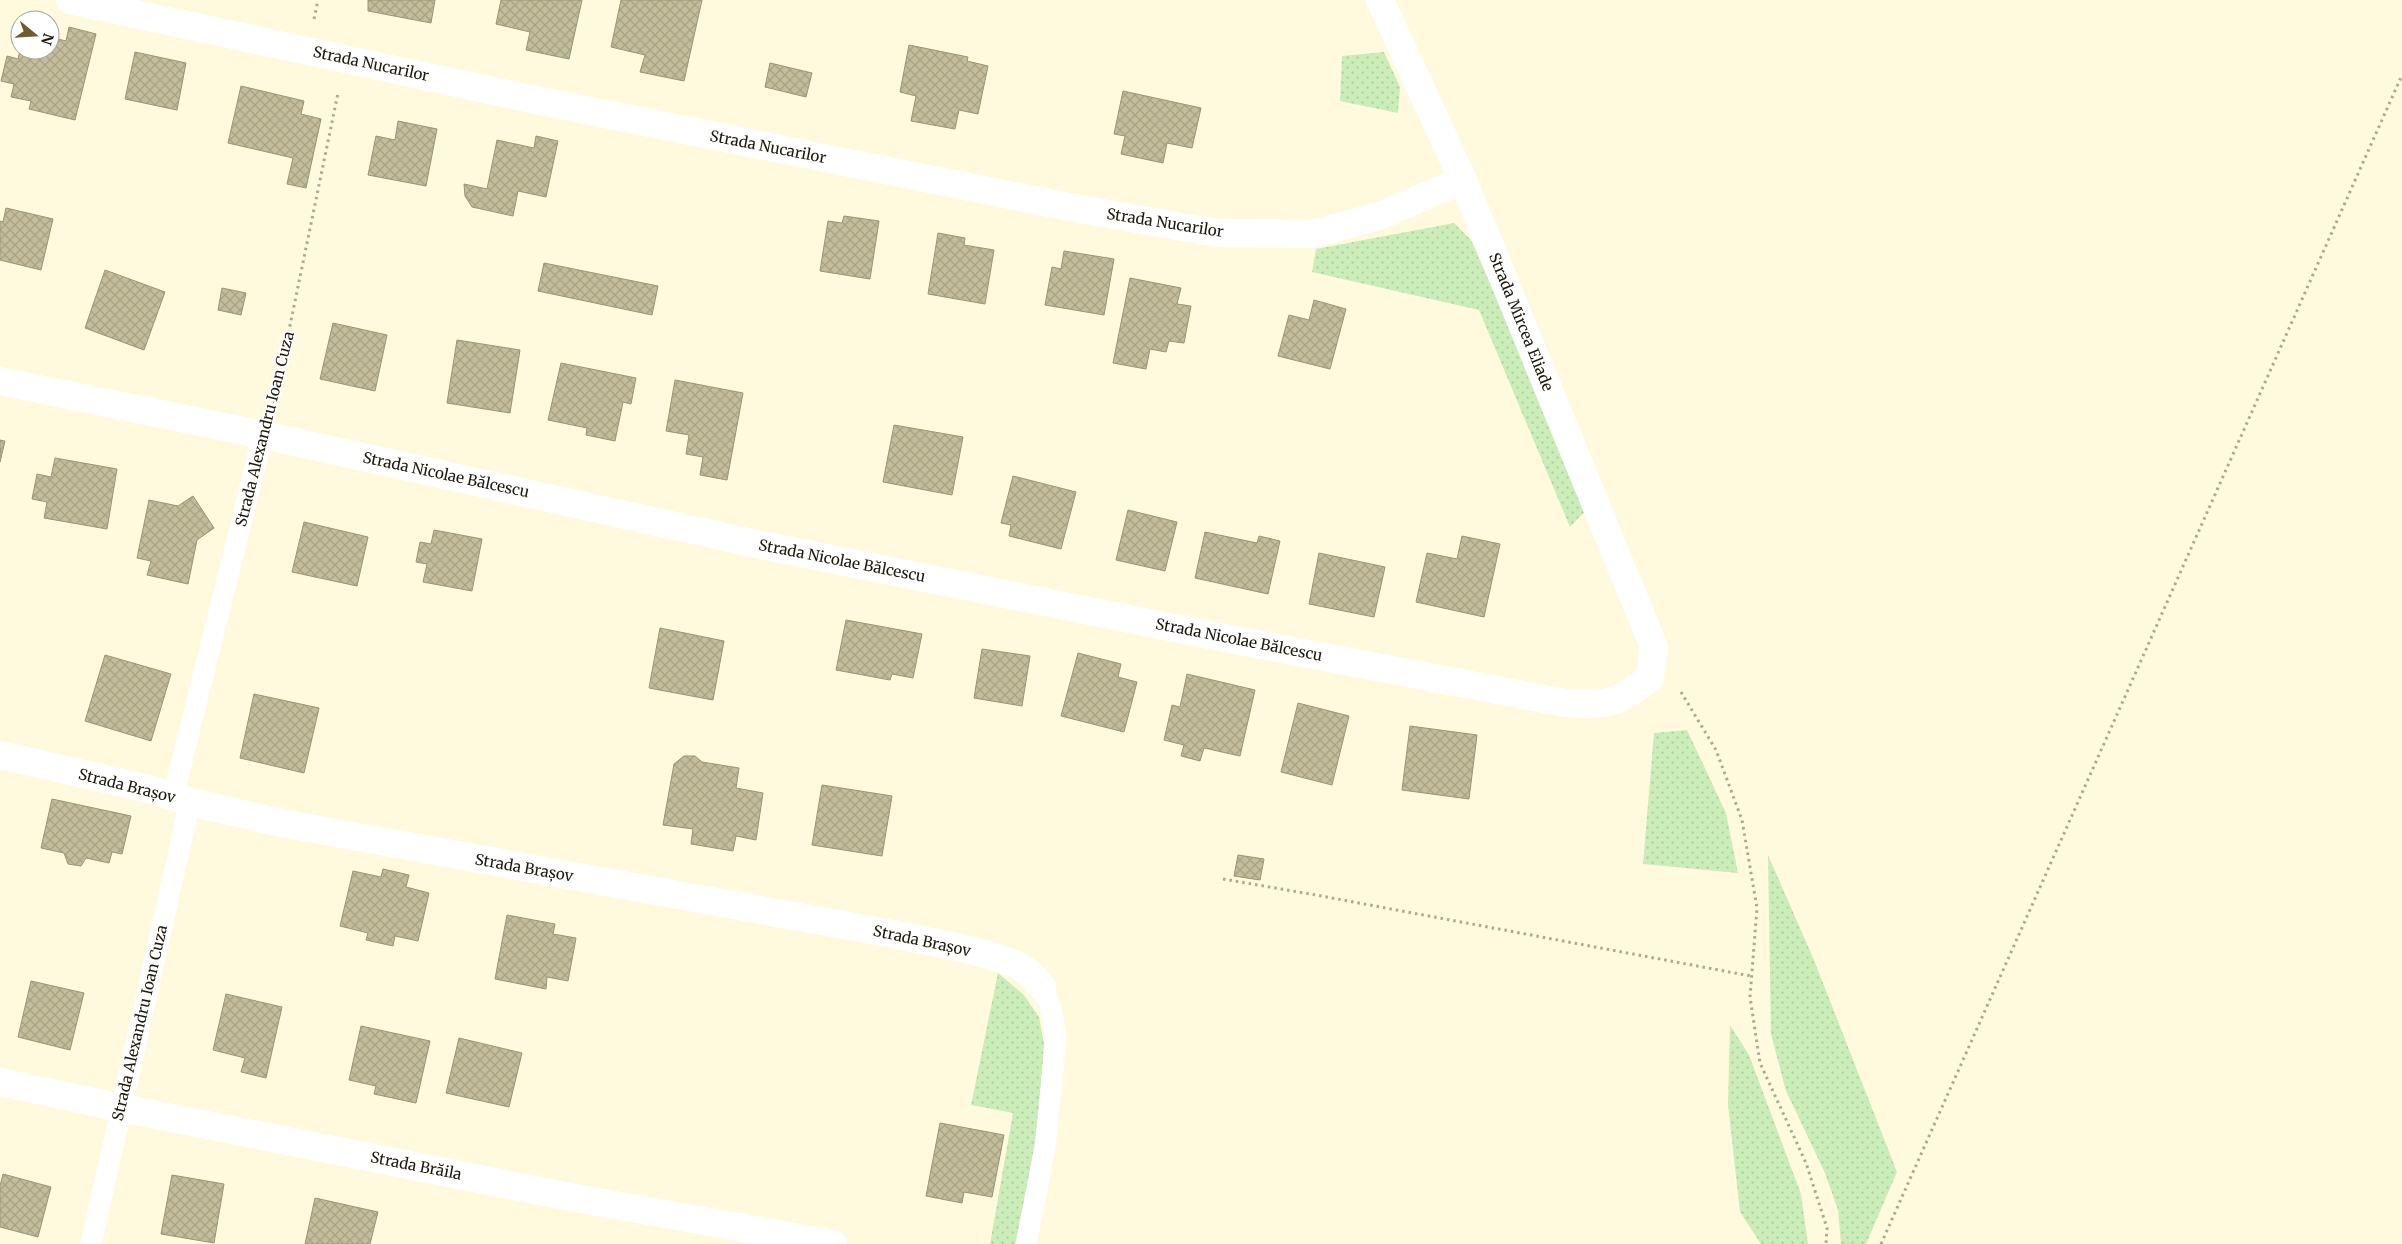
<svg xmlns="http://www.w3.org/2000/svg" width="2402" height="1244" viewBox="0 0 2402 1244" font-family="Merriweather,serif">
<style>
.green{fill:url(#green-dots)}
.building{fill:url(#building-cross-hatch);stroke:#9a9473}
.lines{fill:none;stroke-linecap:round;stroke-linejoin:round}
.path{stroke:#ada991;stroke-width:3;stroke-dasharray:2.5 4;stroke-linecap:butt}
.service{stroke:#fff;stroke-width:21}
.minor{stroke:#fff;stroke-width:28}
.labels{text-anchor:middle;stroke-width:4.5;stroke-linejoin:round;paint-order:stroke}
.street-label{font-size:15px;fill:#1c190c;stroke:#fff}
</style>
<defs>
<pattern id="green-dots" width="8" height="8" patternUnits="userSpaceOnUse" patternTransform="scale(1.25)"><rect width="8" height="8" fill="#caedb9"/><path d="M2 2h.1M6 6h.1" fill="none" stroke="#adcb9e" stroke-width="1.8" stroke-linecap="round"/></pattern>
<pattern id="building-cross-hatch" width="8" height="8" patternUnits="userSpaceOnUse" patternTransform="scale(1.25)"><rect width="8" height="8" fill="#c4bd9b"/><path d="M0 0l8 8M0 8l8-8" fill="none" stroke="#a8a284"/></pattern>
</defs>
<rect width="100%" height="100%" fill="#fffadd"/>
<!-- green -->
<g class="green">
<path d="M1384,52L1400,87L1398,113L1340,101L1342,56Z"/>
<path d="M1454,223L1471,240L1588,508L1570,527L1479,310L1312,272L1316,249Z"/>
<path d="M1687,730L1726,813L1738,873L1643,864L1654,733Z"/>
<path d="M1768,855L1814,960L1897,1172L1866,1244H1841L1838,1210L1825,1173L1786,1091L1771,1034Z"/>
<path d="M998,973L1024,995L1039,1017L1044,1044L1038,1125L1017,1244H990L1013,1113L971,1105Z"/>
<path d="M1730,1025L1749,1055L1801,1194L1808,1244H1761L1740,1212L1728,1104Z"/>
</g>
<!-- building -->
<g class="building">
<path d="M368,0H435L431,23L368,11Z"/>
<path d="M501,0H582L569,59L526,50L530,32L496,24Z"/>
<path d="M621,0H702L684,81L640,72L645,55L611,47Z"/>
<path d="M69,27L96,34L75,120L29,109L31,101L11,97L14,84L1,81L7,56L18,59L20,50H50V37L66,41Z"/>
<path d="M909,45L968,57L967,61L988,66L978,114L959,110L955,129L911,121L916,96L900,92Z"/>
<path d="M135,52L186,63L177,110L125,99Z"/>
<path d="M770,63L812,73L806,97L765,87Z"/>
<path d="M241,86L304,101L301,114L321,119L306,188L287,184L293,158L228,143Z"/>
<path d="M1123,91L1201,108L1192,148L1167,143L1163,163L1121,154L1125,136L1114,134Z"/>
<path d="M398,121L437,129L426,186L368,175L376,136L395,140Z"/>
<path d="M536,136L558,141L546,197L518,191L513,216L472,207L465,196L464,184L487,189L497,140L534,148Z"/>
<path d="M6,208L53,219L41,270L0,260V221L3,222Z"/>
<path d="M844,216L879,221L870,279L820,271L828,221L842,223Z"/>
<path d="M938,233L965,238L964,245L994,250L985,304L928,294Z"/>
<path d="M1064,251L1114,259L1104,315L1045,305L1052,267L1061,269Z"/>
<path d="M544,263L658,286L652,315L538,291Z"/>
<path d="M105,270L165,292L144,350L85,328Z"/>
<path d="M1130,278L1181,288L1177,304L1191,306L1184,343L1169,341L1166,352L1150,349L1146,369L1113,363Z"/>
<path d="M222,288L246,293L241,315L218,310Z"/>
<path d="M1314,300L1346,309L1330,369L1278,356L1289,315L1309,320Z"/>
<path d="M333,323L387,335L375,391L320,379Z"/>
<path d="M457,340L520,350L510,413L447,403Z"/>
<path d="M561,363L636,378L631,404L623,402L615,441L586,435L587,428L548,420Z"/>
<path d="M675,380L743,393L727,480L700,475L703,457L686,454L689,435L666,431Z"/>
<path d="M894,425L963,437L952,495L883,482Z"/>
<path d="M0,440L5,441L0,462Z"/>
<path d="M55,458L117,469L107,529L44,518L47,502L32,499L37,474L51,477Z"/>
<path d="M1013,476L1076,492L1061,549L1009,536L1011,525L1001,523Z"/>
<path d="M193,496L214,528L197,540L188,584L147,575L151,561L137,558L149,500L178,506Z"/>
<path d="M1128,510L1177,522L1165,571L1116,560Z"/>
<path d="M304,522L368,537L357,586L292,572Z"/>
<path d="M434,530L482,539L472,591L423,582L427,564L416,562L420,542L431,544Z"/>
<path d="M1205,532L1257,543L1259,536L1280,541L1268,594L1195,578Z"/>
<path d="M1462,536L1500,544L1484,617L1416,602L1427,553L1457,559Z"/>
<path d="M1319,553L1385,567L1374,617L1309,604Z"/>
<path d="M846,620L922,634L913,678L892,674L890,680L836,670Z"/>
<path d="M660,628L724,641L713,700L649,688Z"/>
<path d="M982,649L1030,656L1022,706L974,698Z"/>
<path d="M1078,653L1121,664L1118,677L1137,682L1124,732L1061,716Z"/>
<path d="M105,655L171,674L151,741L85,721Z"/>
<path d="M1187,674L1255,690L1240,756L1204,748L1200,761L1181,756L1184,745L1164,740L1172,705L1180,707Z"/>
<path d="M254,694L319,708L304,773L240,758Z"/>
<path d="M1298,703L1349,716L1332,785L1281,772Z"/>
<path d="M1410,726L1477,735L1469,799L1402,790Z"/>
<path d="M684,756H695L702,762L739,768L736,788L763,793L756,840L736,836L733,851L691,844L693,829L663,825L674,764Z"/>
<path d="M822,785L892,796L882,856L812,845Z"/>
<path d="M52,799L131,816L122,854L112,852L109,863L86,858L81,866L68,864L64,853L41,848Z"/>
<path d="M1238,855L1264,859L1260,880L1234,876Z"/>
<path d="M383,869L409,875L406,887L429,893L418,941L395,936L393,946L366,940L368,933L340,926L353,871L381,877Z"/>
<path d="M507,915L555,924L553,934L576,938L568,981L547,977L546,989L495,979Z"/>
<path d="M31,981L84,993L70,1050L18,1037Z"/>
<path d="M226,994L282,1007L266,1078L241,1072L245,1058L213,1050Z"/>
<path d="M361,1026L430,1041L416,1103L374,1094L376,1086L349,1080Z"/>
<path d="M459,1038L522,1053L509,1107L446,1093Z"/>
<path d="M940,1123L1004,1135L992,1197L964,1192L962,1203L926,1196Z"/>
<path d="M3,1174L51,1187L38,1237L0,1227V1186Z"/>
<path d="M172,1175L224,1184L214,1243L161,1234Z"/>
<path d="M315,1198L378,1212L370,1244H305Z"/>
</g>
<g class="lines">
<!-- path -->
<g class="path">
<path d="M314,19L318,0"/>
<path d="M274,403L338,93"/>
<path d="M1681,692L1716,750L1742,820L1757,908L1750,997L1760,1063L1806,1163L1827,1228L1826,1244"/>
<path d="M1223,879L1316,895L1751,976"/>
<path d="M1881,1244L2402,75"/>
</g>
<!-- service -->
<g class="service">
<path d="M173,797L263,435"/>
<path d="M91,1244L190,802"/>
<path d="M1026,1244L1045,1148L1056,1039L1051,1007L1042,987"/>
</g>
<!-- minor -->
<g class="minor">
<path d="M70,0L545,102L1069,207L1216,233L1313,234L1379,216L1463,180"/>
<path d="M0,381L263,435L766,546L1209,635L1565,703C1607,706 1617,704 1650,678L1654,647L1463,180L1380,0"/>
<path d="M0,755L149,789L190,802L281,823L893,934C928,942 1001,952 1028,972C1033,976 1037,982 1042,987"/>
<path d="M0,1082L121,1108L570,1197L833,1244"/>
</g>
</g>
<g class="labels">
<!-- street labels -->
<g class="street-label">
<text transform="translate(371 64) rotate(12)" y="5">Strada Nucarilor</text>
<text transform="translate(768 147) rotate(11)" y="5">Strada Nucarilor</text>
<text transform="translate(1165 223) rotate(9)" y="5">Strada Nucarilor</text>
<text transform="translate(1521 322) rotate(68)" y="5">Strada Mircea Eliade</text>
<text transform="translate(265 429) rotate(-76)" y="5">Strada Alexandru Ioan Cuza</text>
<text transform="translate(446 475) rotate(12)" y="5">Strada Nicolae Bălcescu</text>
<text transform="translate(842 561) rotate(11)" y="5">Strada Nicolae Bălcescu</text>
<text transform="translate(1239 640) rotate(11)" y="5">Strada Nicolae Bălcescu</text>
<text transform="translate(127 786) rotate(14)" y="5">Strada Brașov</text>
<text transform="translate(524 868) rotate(10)" y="5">Strada Brașov</text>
<text transform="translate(922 941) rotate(12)" y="5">Strada Brașov</text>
<text transform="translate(140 1023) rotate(-77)" y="5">Strada Alexandru Ioan Cuza</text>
<text transform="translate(416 1166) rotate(11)" y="5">Strada Brăila</text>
</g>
</g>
<!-- north arrow -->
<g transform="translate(35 35) rotate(108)"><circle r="24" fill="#ffffff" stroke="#a4a39e"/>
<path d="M0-4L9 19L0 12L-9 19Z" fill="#705b2a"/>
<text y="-8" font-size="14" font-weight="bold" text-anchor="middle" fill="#1c190c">N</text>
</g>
</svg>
